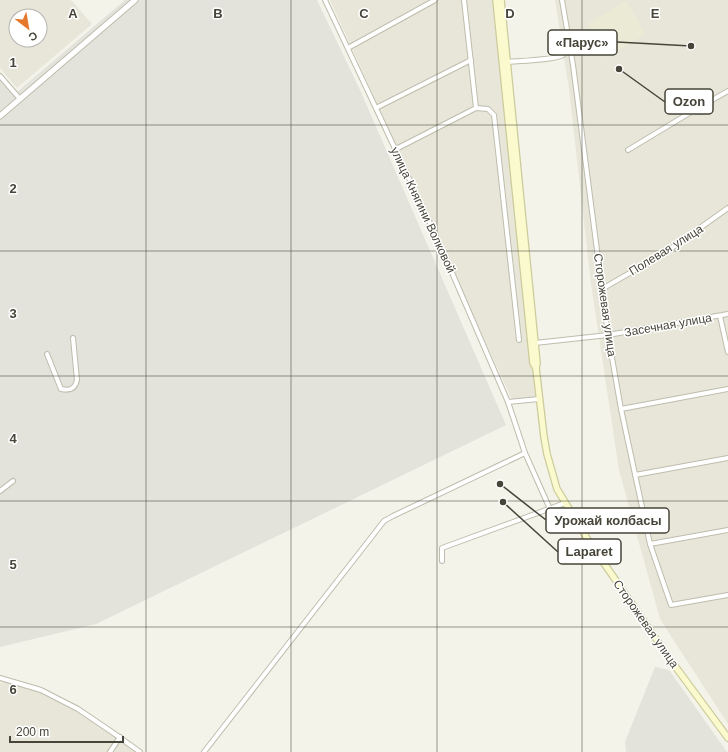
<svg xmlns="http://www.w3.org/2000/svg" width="728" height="752" viewBox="0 0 728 752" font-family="Helvetica,sans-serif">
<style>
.residential{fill:#e7e6d9;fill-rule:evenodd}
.industrial{fill:#e3e2db}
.education{fill:#ebead5}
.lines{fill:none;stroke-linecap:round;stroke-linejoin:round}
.minor-casing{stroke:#bebdad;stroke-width:6}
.tertiary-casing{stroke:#bebdad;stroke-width:7}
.secondary-casing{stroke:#cccb9c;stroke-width:8}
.minor{stroke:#fff;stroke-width:4}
.tertiary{stroke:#fff;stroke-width:5}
.secondary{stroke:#faface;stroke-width:5.5}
.grid{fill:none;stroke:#474539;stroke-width:1;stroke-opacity:0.55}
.labels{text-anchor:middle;stroke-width:3;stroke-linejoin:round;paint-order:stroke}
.street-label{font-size:12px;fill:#474539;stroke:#fff}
.grid-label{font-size:13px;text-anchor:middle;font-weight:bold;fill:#474539;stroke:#fff;stroke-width:3;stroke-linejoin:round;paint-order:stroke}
.leader{fill:none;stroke:#474539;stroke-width:1.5}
.callout-dot{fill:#474539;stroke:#fff;stroke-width:1.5}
.callout{fill:#fff;stroke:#474539;stroke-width:1.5}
.callout-label{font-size:13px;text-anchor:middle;font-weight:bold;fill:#474539}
</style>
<rect width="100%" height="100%" fill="#f3f3ea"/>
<!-- residential -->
<g class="residential">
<path d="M0,0H71L92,24L17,88L0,68ZM16,16H40V40H16Z"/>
<path d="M330,0H492L536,398L512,400Z"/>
<path d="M555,0H728V724L660,619L619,470L591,284L569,89Z"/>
<path d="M26,682L76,704L140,752H0V683Z"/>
</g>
<!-- industrial -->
<g class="industrial">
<path d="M125,0H317L360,90L506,425L96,624L0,647V73L17,92Z"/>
<path d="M655,667L669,670L727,752H626L625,742Z"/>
</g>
<!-- education -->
<path class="education" d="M626,1L646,34L606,58L587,24Z"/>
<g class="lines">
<!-- minor casing -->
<g class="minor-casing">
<g id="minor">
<path d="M325,0L437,238L508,402L525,453L550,509"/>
<path d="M464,0L476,108"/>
<path d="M562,0L573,65L608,335L621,409L650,544L671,605L728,595"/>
<path d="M348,48L435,0"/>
<path d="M507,62C518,61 556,60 563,55C567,52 567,48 569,44"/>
<path d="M0,76L20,99"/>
<circle cx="701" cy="106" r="6"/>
<path d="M707,103L728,91"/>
<path d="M376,108L471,60"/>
<path d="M476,108L488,109L494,115L519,340"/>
<path d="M396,149L476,108"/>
<path d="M628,150L696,109"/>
<path d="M602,289L666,252L728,208"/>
<path d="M720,316L728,352"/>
<path d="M535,343L608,335L728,314"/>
<path d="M47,354L61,389C70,391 75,389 77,380L73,338"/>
<path d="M508,402L539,399"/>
<path d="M621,409L728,389"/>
<path d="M635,475L728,458"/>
<path d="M0,491L13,481"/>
<path d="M650,544L728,530"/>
<path d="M442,561V548L565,503"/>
<path d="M0,678L41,690L78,709L112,732L140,752"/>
<path d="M110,752L120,737"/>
<path d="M204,752L377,530L384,521L393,516L525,453"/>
</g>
</g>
<!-- tertiary casing -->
<g class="tertiary-casing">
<path id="tertiary" d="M0,116L135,0"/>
</g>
<!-- secondary casing -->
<g class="secondary-casing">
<g id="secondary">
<path d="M496,0L533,363L536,368"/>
<path d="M501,0L537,363L536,368L544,437L547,454L557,489L588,540L672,662L728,738"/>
</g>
</g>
<!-- minor -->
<use href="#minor" class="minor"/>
<!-- tertiary -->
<use href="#tertiary" class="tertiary"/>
<!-- secondary -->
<use href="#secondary" class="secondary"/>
</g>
<!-- grid -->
<path class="grid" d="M146,0V752M291,0V752M437,0V752M582,0V752M0,125H728M0,251H728M0,376H728M0,501H728M0,627H728"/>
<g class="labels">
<!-- street labels -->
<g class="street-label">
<text transform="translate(423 210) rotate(65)" y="4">улица Княгини Волковой</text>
<text transform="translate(666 250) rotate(-32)" y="4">Полевая улица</text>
<text transform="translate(605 305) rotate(82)" y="4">Сторожевая улица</text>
<text transform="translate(668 325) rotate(-10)" y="4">Засечная улица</text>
<text transform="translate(646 624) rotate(55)" y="4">Сторожевая улица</text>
</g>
</g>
<g class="grid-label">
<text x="73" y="18">A</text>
<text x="218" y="18">B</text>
<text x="364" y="18">C</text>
<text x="510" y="18">D</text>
<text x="655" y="18">E</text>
<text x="13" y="67">1</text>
<text x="13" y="193">2</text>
<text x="13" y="318">3</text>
<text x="13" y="443">4</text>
<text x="13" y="569">5</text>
<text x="13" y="694">6</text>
</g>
<!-- callouts -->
<path class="leader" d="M691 46L617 42M619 69L665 102M500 484L546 520M503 502L558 552"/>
<g class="callout-dot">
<circle cx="691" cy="46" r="4"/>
<circle cx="619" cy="69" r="4"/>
<circle cx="500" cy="484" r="4"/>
<circle cx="503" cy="502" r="4"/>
</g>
<g class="callout">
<rect x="548" y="30" width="69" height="25" rx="4"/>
<rect x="665" y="89" width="48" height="25" rx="4"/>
<rect x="546" y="508" width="123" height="25" rx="4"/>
<rect x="558" y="539" width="63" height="25" rx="4"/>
</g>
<g class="callout-label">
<text x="582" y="47">«Парус»</text>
<text x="689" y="106">Ozon</text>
<text x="608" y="525">Урожай колбасы</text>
<text x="589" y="556">Laparet</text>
</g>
<!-- north arrow -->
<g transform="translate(28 28) rotate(149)"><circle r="19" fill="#ffffff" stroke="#b5b5b0"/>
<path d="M0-3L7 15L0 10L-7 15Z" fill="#e6782e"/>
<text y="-6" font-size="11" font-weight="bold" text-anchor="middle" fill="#474539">С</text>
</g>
<!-- scale -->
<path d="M10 736v6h113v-6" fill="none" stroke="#474539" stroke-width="2"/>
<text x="16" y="736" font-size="12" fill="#474539" stroke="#ffffff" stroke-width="3" paint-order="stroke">200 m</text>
</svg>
